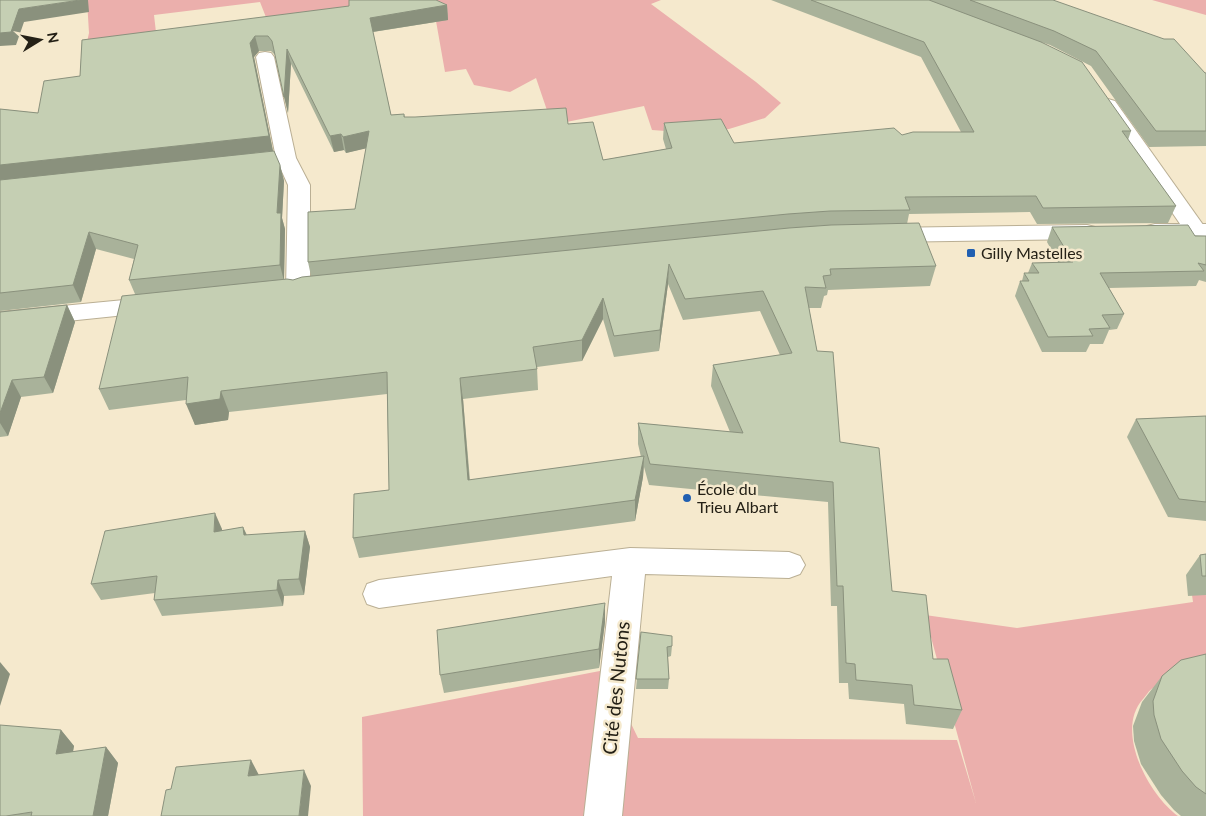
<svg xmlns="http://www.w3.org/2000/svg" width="1206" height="816" viewBox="0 0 1206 816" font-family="Lato,sans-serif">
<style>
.green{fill:#ebafac}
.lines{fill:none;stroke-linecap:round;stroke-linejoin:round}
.minor-casing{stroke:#baaf94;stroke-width:2}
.major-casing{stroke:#baaf94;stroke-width:2}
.minor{fill:#fff;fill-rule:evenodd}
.major{fill:#fff;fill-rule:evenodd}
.wall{fill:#a9b29a;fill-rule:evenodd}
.shaded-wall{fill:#8a917d}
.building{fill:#c5cfb3;stroke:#8a917d}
.poi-dot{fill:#205fb1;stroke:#f5e9cd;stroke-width:2}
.labels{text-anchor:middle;stroke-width:5;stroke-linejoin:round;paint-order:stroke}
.poi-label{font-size:16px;fill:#242016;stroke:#f5e9cd;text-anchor:start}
.near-street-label{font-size:19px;fill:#242016;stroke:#f5e9cd}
</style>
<rect width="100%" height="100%" fill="#f5e9cd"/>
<!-- green -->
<g class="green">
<path d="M87,0H661L651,4L756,82L781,103L765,118L729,129L693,133L652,130L644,106L552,125L536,78L510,92L474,85L466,69L445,72L436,21L273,35L260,2L154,15L157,41L85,51L89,33Z"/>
<path d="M1152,0H1206V15Z"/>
<path d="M1206,592V679C1195,681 1161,684 1153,688C1149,690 1146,696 1143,699C1114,731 1149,795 1178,816H363L362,717L605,670L638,738L957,740L976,803L925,615L1017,628L1193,602L1192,595Z"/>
</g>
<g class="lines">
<!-- minor casing -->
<g class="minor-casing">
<g id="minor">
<path d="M265,52L271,53L274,57L296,158L310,185V291L307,296L298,299L289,296L286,291L288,185L279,165L240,169L233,167L230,163L233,159L275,153L256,57L259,53Z"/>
<path d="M1108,99L1115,101L1206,229V252L1198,250L1098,105L1101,101Z"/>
<path d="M630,548L789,552L800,556L805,565L800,574L789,578L645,574L622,816H584L612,576L379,608L367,604L363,594L367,584L379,580Z"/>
</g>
</g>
<!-- major casing -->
<g class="major-casing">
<g id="major">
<path d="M1155,224H1206V238H1155L1147,236L1144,231L1147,226Z"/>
<path d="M1087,225L1095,227L1098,232L1095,237L1087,239L885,242L877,240L874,235L877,230L885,228Z"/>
<path d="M155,297L164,299L167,305L164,311L0,328V312Z"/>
</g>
</g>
<!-- minor -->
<use href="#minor" class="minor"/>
<!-- major -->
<use href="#major" class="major"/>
</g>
<!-- wall -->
<g class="wall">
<path d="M771,0H1055L1054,1L1206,73V146L1149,147L1091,66L1050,45L1041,42L1131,131L1128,140L1176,206L1168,223L1037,224L1030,212L909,214L907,224L936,266L930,286L828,290L827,295L824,296L821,308H809L817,351L840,442L892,591L933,659L962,710L953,729L906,724L904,704L849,699L848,683H839L837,606H831L828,502L649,485L644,467L643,477L635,521L359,558L353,538L389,490L387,394L229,412L228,420L195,425L186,400L109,410L99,389L135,294L129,280L134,259L96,249L81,302L0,311V109L38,113L80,76L82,40L447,5L448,20L373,32L391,115L404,114L405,117L568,124L603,160L666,149L663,139L664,123L734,143L902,135L961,132L921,57ZM259,51H271L275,55L288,113L291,64L334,152L344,150L346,153L366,148L355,209L308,262L311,276L293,280L284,279L285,229L282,218L284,181L280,165L273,151L254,57ZM668,284L683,320L760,311L780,355L713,365L711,386L730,432L638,423V444L641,457L470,480L463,399L538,390L537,367L582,361L603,319L614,357L659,351Z"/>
<path d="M1052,227L1206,236V282L1199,280L1196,286L1109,288L1124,314L1117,329L1109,330L1103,344H1090L1086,352H1042L1015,296L1020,281H1022L1024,273H1028L1032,263L1058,262L1047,242Z"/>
<path d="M67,305L75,322L53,393L21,397L8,436L0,437V312Z"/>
<path d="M1206,416V521L1168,517L1127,437L1136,419Z"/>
<path d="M243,527L247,535L305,531L310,547L304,595L284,596L283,606L162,616L154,600L155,593L101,600L91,584L222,529V531Z"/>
<path d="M1206,554V595L1188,596L1186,575L1200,555Z"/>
<path d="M605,622L599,668L444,693L440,675Z"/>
<path d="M641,632L672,646L671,656L668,657L669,679L668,689H636Z"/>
<path d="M1206,654V816H1181L1174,810L1161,795L1141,764L1134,741L1133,726L1142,702L1162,676Z"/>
<path d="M61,730L74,746L73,752L106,747L118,763L108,816H0Z"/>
</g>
<!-- shaded-wall -->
<g class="shaded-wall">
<path d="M80,0H88L89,12L24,22L16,45L0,46V33L19,9Z"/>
<path d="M447,5L448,20L372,32L370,18Z"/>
<path d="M255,36L259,51L254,57L273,151L0,182V165L250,43Z"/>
<path d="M287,49L291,64L288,113L284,97Z"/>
<path d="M369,131L372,147L346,153L343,137Z"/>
<path d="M341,134L344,150L334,152L330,136Z"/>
<path d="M280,165L284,181L282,218L285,229L284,281L280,265L277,213Z"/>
<path d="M89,232L96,249L81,302L73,285Z"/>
<path d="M669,264L668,284L659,351L660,330Z"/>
<path d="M603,298V319L582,361V340Z"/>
<path d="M67,305L75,322L53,393L44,377Z"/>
<path d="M460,378L463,399L471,501L468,480Z"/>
<path d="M12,380L21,397L8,436L0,423V413Z"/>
<path d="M221,391L229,412L228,420L195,425L186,404Z"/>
<path d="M644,456L643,477L635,521V500Z"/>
<path d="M215,513L222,529V548L214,532Z"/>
<path d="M243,527L250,543L244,535Z"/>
<path d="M305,531L310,547L304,595L299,579Z"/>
<path d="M278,580L284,596L283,606L277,590Z"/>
<path d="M605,603V622L599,668V649Z"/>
<path d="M0,662L10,674L0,706Z"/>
<path d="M61,730L74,746L69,770L56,754Z"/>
<path d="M106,747L118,763L108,816H93Z"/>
<path d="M251,760L260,777L248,776Z"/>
<path d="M304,770L311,786L308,816H299Z"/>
</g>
<!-- building -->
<g class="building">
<path d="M0,0H80L19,9L11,32L0,33Z"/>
<path d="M349,0H436L447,5L370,18L391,115L404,114V117H415L566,108L568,124L593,122L603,160L672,148L664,123L721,119L734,143L894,128L902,135L913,132H974L924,42L811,0H929L1041,42L1082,62L1131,131H1122L1176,206L1043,208L1036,196L905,197L910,210L830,211L788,214L308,262V212L355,209L369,131L343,137L341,134L330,136L287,49L284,97L272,41L268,36H255L250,43L269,136L0,165V109L38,113L44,81L80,76L82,40L349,6Z"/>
<path d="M970,0H1053L1164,39H1174L1205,73H1206V131H1156L1096,51L1054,31Z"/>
<path d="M274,151L280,165L277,213H281L280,265L129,280L138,245L89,232L73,285L0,293V180Z"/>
<path d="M919,223L936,266L830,269L831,275L823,276L826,288L805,287L817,351L833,352L840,442L879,448L892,591L926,595L933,659H948L962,710L914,705L912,685L856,680L855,664L846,663L843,586H837L833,482L650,464L638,423L743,433L713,365L792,353L763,291L685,299L669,264L660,330L614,336L603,298L582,340L533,347L537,369L460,378L468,480L644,456L635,500L353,538L354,494L389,490L387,372L221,391L220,399L186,404L188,377L99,389L122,296L287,279L293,280L302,277L789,228L831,225Z"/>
<path d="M1188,225L1195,236H1206V265L1198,263L1204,271L1100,273L1124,314L1102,315L1110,328L1089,329L1093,336L1048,337L1020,281H1029L1024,273H1039L1032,263L1073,262L1052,227Z"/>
<path d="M67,305L44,377L12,380L0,413V312Z"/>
<path d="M1206,416V502L1179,499L1136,419Z"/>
<path d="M215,513L214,532L243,527L244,535L305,531L299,579L278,580L277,590L154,600L157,576L91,584L105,531Z"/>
<path d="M1206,554V576H1202L1200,555Z"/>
<path d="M605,603L599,649L440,675L437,630Z"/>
<path d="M641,632L672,636V646L667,647L669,679H636Z"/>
<path d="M1206,654V794L1196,787L1182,771L1161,739L1154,715L1153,701L1162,676L1181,660Z"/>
<path d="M0,725L61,730L56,754L106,747L93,816H31L32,812L6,816H0Z"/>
<path d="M251,760L248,776L304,770L299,816H161L166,790L171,789L176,767Z"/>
</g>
<!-- markers -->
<g class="poi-dot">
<rect x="966" y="248" width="10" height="10" rx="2.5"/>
<circle cx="687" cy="498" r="5"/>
</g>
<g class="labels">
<!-- poi labels -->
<g class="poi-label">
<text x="981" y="259">Gilly Mastelles</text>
<text x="697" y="495">École du<tspan x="697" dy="18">Trieu Albart</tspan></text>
</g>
<!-- near-street labels -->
<g class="near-street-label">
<text transform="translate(616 688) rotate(-84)" y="7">Cité des Nutons</text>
</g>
</g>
<!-- north arrow -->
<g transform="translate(40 40) rotate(80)" stroke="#f5e9cd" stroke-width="4" paint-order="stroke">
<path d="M0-4L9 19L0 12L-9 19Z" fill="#242016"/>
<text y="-8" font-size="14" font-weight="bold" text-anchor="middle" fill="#242016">N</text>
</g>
</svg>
